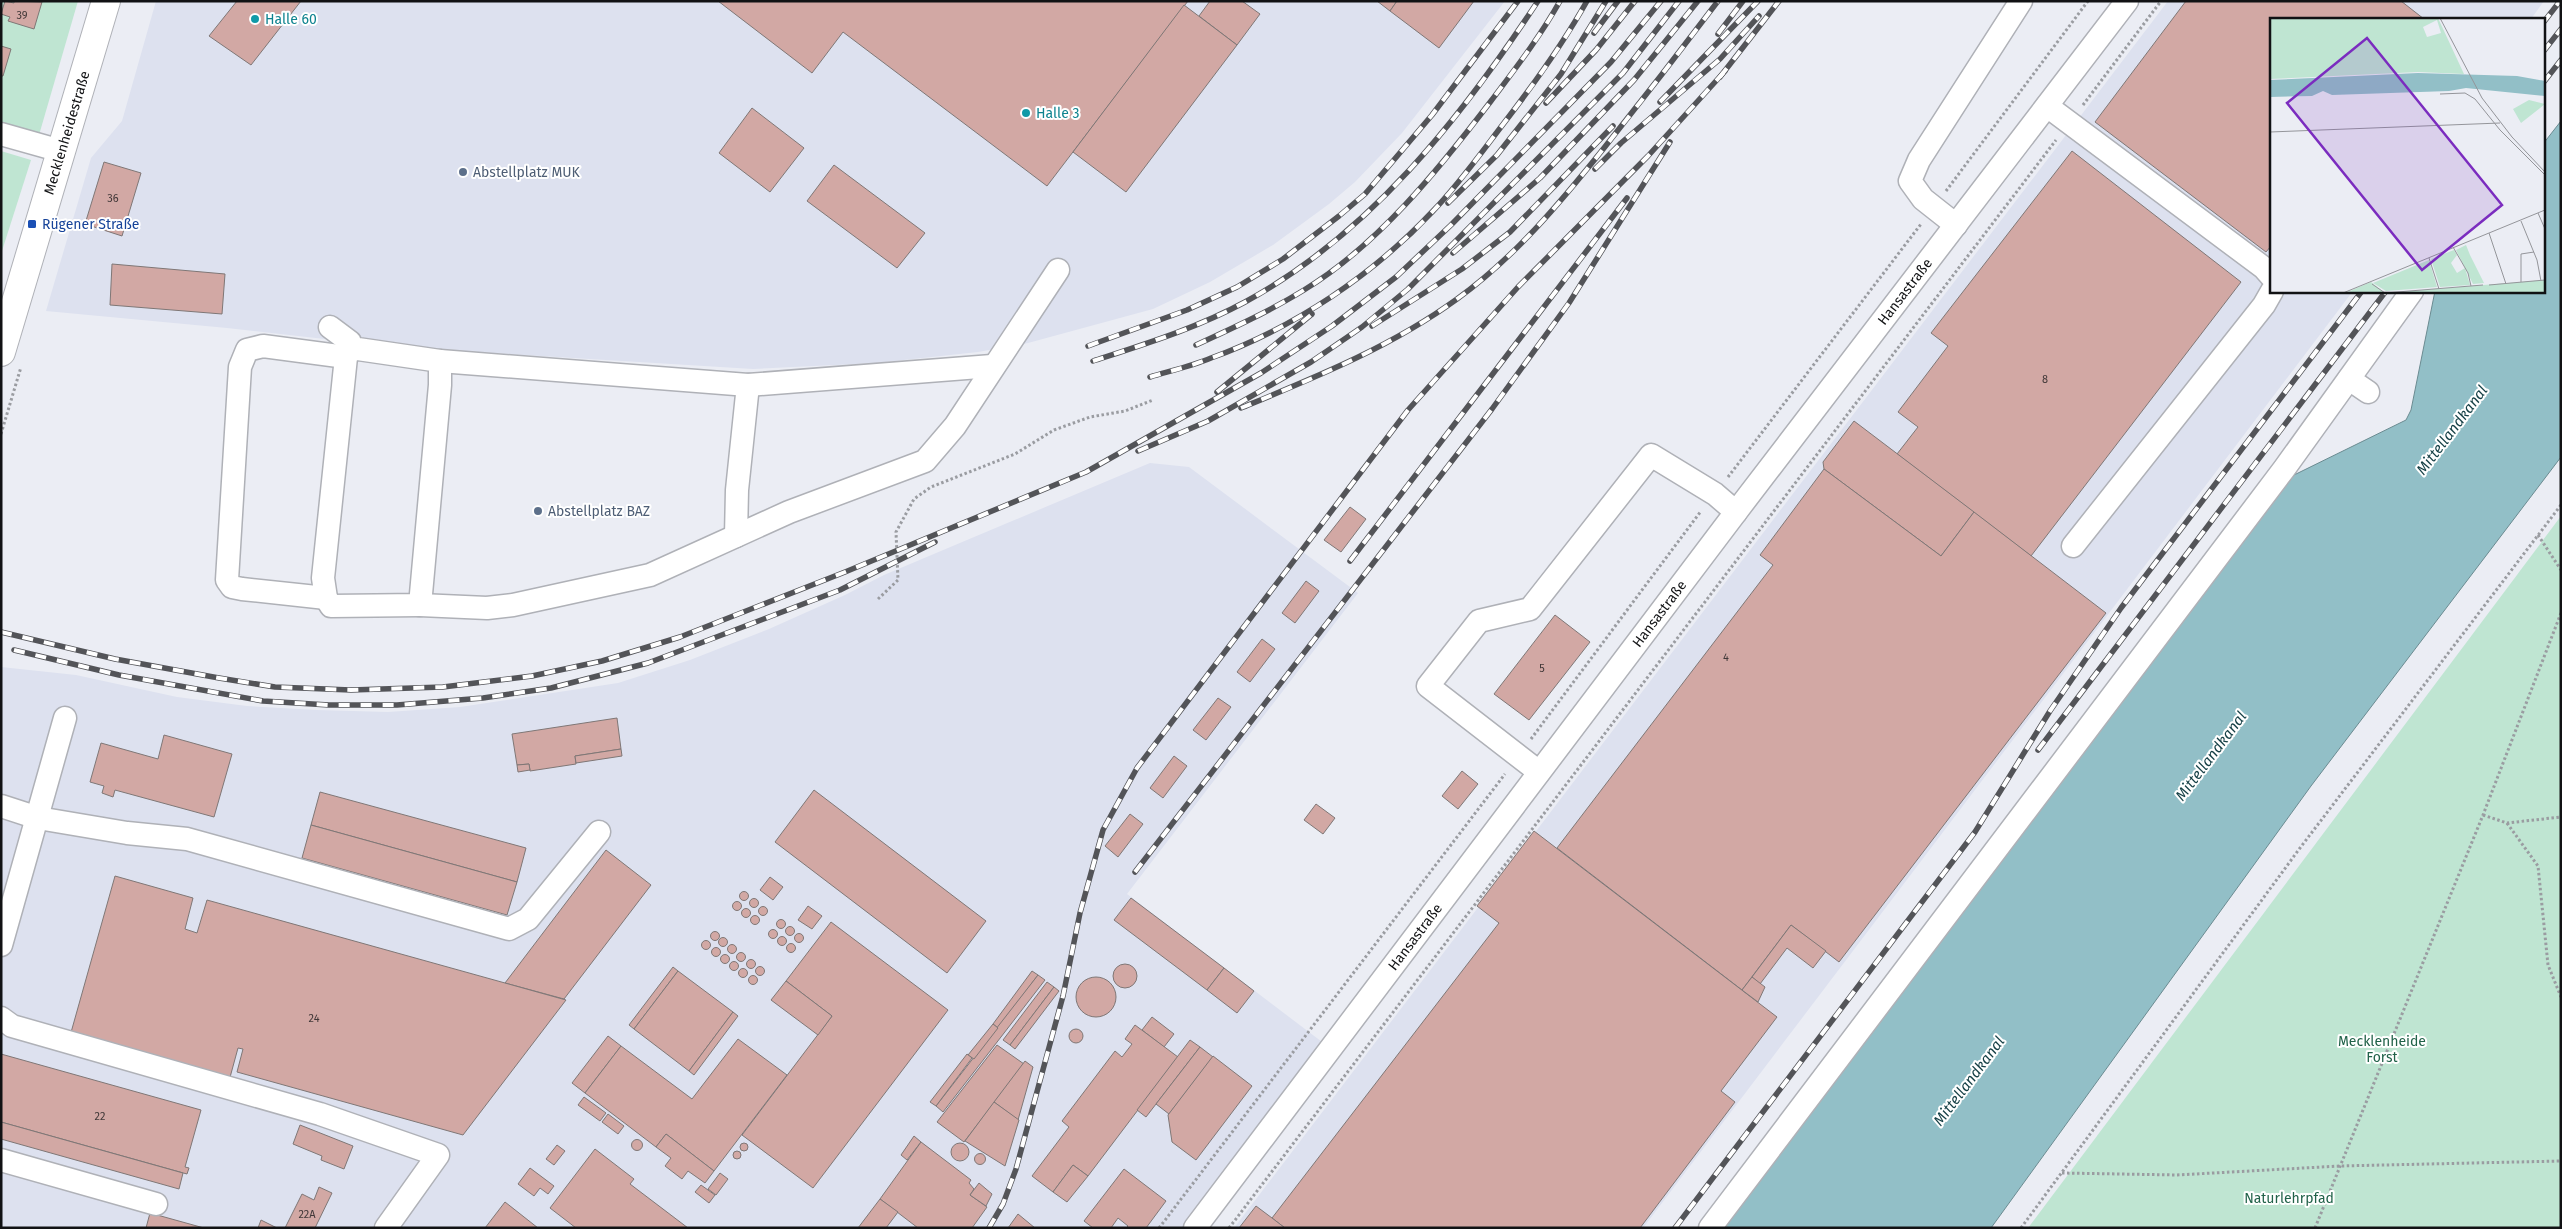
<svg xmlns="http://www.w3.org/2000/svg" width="2562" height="1229" viewBox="0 0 2562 1229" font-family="'Fira Sans',sans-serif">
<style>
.built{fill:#dde1ef}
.green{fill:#bfe5d2}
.water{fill:#92bfc7;stroke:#6b8b91}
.building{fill:#d2a8a4;stroke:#7f7776}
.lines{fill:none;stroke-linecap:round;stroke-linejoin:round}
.minor-casing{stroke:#afb1b7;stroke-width:25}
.major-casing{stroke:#afb1b7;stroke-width:30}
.path{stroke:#9a9ca1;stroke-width:3;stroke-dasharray:2.5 2.5;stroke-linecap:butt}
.minor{stroke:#fff;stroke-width:22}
.major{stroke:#fff;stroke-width:28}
.rail-casing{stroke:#535458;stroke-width:5.5}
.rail{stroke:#fff;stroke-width:4;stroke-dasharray:11;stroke-linecap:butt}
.culture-dot{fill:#0f9aa8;stroke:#fff;stroke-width:2}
.service-dot{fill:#5c6f8a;stroke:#fff;stroke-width:2}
.transit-dot{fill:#1a4fb4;stroke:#fff;stroke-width:2}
.labels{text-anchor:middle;stroke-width:4;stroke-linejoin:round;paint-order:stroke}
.number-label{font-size:11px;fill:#413838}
.culture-label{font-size:14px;fill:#0d838f;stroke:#fff;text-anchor:start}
.street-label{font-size:14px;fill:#111214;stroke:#fff}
.service-label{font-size:14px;fill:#4e5e75;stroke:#fff;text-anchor:start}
.transit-label{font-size:14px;fill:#164399;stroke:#fff;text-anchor:start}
.park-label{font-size:14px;fill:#216249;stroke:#fff}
.water-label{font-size:15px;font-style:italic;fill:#143f45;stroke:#fff}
.inset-road{fill:none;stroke:#94959a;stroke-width:1}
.view{fill:#7b2cbf;fill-opacity:0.15;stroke:#7b2cbf;stroke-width:2.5}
.inset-edge{fill:none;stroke:#111214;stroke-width:2.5}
</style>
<rect width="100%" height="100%" fill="#ebedf4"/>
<!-- built -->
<g class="built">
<path d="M156,1H1505L1402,133L1355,182L1329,204L1273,245L1210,282L1153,309L1028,343L978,352L876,363L753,369L395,347L227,328L46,311L91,158L122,121Z"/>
<path d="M2168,1H2544L2531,19H2271V291H2353L1643,1228H1234Z"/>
<path d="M1150,463L1189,467L1358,593L1127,894L1330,1048L1195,1228H1V667L76,675L177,697L247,706L317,710L388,712L460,707L618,683L690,660L769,629L845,595L884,575Z"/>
</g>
<!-- green -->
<g class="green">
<path d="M1,1H78L39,135L1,122Z"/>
<path d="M1,151L31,160L1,254Z"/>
<path d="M2561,516V1228H2028Z"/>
</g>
<!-- water -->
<path class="water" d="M2561,121V457L2311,786L1991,1228H1723L2294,475L2406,420L2411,410L2435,291H2543V144Z"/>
<!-- building -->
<g class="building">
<path d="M5,1L14,3V1L42,2L34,29L8,21L10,17L1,14Z"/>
<path d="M237,1H301L251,65L209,36Z"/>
<path d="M718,1H1188L1047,186L843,32L812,73Z"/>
<path d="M1210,1H1242L1260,14L1237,45L1199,16Z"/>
<path d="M1377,1H1397L1390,11Z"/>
<path d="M1397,1H1474L1439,48L1390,11Z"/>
<path d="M2186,1H2401L2424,19H2271V246L2266,252L2095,122Z"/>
<path d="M1184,5L1237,45L1126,192L1073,152Z"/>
<path d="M1,46L11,49L3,76H1Z"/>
<path d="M752,108L804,148L770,192L719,153Z"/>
<path d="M2072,151L2241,282L2031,556L1897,454L1918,427L1898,412L1948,346L1931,333Z"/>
<path d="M104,162L141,173L122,236L85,224Z"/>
<path d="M834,165L925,233L897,268L807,201Z"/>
<path d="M112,264L225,274L222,314L110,305Z"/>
<path d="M1854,421L1974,512L1941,556L1824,469L1823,462Z"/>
<path d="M1824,469L1941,556L1974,512L2106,613L1839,962L1791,925L1742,990L1557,848L1773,565L1760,555Z"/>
<path d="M1350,507L1366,519L1341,552L1324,540Z"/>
<path d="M1306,581L1319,591L1295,623L1282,613Z"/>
<path d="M1555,615L1590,642L1529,720L1494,694Z"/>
<path d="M1262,639L1275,649L1250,682L1237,672Z"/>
<path d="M1218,698L1231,707L1206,740L1193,730Z"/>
<path d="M617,718L621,749L575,756L576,764L530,771L529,764L517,765L512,734Z"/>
<path d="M164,735L232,754L214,817L115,790L113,797L102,793L104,786L90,782L101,743L158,759Z"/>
<path d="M621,749L622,756L576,763L575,756Z"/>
<path d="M1174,756L1187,766L1163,798L1150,788Z"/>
<path d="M529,764L530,770L518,772L517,765Z"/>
<path d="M1462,771L1478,784L1458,809L1442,796Z"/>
<path d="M814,790L986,921L947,973L775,842Z"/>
<path d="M320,792L526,848L517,882L311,825Z"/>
<path d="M1316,804L1335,818L1323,834L1304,820Z"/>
<path d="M1130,814L1143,824L1118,857L1105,846Z"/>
<path d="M311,825L517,882L507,915L302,858Z"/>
<path d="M1534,831L1777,1017L1721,1091L1735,1102L1640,1228H1285L1272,1218L1499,923L1477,906Z"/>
<path d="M606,850L651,885L564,999L505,983Z"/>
<path d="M115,876L193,898L185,929L197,933L207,900L566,1000L463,1135L237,1072L243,1049L238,1048L229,1081L70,1036Z"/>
<path d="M770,877L783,887L773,900L760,890Z"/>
<circle cx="744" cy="896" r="4.5"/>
<path d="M1131,898L1224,968L1207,990L1114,920Z"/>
<circle cx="754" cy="903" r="4.5"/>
<circle cx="737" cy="906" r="4.5"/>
<path d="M808,906L822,916L812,929L798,920Z"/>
<circle cx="763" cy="911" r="4.5"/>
<circle cx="746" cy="913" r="4.5"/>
<circle cx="755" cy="920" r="4.5"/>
<circle cx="781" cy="924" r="4.5"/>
<path d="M831,922L948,1010L813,1188L742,1135L832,1016L786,981Z"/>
<path d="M1791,925L1826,951L1813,968L1787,948L1760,984L1752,977Z"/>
<circle cx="790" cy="931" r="4.5"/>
<circle cx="773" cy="934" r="4.5"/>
<circle cx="715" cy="936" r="4.5"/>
<circle cx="799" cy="938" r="4.5"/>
<circle cx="782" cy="941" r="4.5"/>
<circle cx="723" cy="942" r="4.5"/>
<circle cx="706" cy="945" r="4.5"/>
<circle cx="791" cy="948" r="4.5"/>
<circle cx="732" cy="949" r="4.5"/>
<circle cx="716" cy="952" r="4.5"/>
<circle cx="741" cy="957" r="4.5"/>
<circle cx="725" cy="959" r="4.5"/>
<circle cx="751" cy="964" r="4.5"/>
<circle cx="734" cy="966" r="4.5"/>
<circle cx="1125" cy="976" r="12"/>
<circle cx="760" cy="971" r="4.5"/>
<path d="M673,967L678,971L634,1029L629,1025Z"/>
<path d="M1224,968L1254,991L1237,1013L1207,990Z"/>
<circle cx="743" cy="973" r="4.5"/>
<path d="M678,971L733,1012L689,1071L634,1029Z"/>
<path d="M1032,971L1038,975L998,1028L993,1024Z"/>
<path d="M1038,975L1045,980L943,1112L936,1106Z"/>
<circle cx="753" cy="980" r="4.5"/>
<circle cx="1096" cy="997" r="20"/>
<path d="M1752,977L1765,987L1758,1002L1742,990Z"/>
<path d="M786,981L832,1016L818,1035L771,1000Z"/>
<path d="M1047,982L1054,987L1010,1045L1003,1040Z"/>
<path d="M1054,987L1059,991L1015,1049L1010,1045Z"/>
<path d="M733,1012L738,1016L694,1075L689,1071Z"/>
<path d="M1152,1017L1174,1034L1164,1047L1142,1030Z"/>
<path d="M993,1024L998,1028L974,1059L968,1055Z"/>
<path d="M1135,1025L1178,1057L1088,1176L1073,1165L1053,1192L1032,1176L1069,1127L1062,1121L1115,1051L1122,1057L1132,1044L1125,1039Z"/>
<circle cx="1076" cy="1036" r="7"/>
<path d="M608,1036L621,1046L585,1093L572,1083Z"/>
<path d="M738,1039L787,1075L714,1171L666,1134L656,1147L585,1093L621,1046L692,1099Z"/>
<path d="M1190,1040L1200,1047L1146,1117L1137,1110Z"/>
<path d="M997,1045L1024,1064L964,1142L937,1122Z"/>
<path d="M1200,1047L1213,1057L1169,1114L1156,1104Z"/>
<path d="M1,1054L201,1110L185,1167L189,1168L187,1174L1,1122Z"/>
<path d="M967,1054L972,1058L936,1106L930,1102Z"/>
<path d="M1213,1056L1252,1086L1196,1160L1172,1142L1168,1115Z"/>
<path d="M1025,1061L1033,1067L1018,1120L994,1102Z"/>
<path d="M584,1097L606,1113L600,1121L578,1105Z"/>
<path d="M994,1102L1019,1120L1005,1166L965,1141Z"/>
<path d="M608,1114L624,1126L618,1134L602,1122Z"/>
<path d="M1,1122L183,1173L179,1189L1,1139Z"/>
<path d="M300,1125L353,1146L344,1169L321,1160L322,1156L293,1144Z"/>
<path d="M666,1134L714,1171L705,1183L688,1171L682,1179L665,1166L671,1158L656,1147Z"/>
<path d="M914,1136L921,1142L907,1160L901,1155Z"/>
<circle cx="637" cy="1145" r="5.5"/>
<path d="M921,1142L971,1180L969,1183L974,1189L970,1195L987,1207L972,1228H918L880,1199Z"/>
<circle cx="960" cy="1152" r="9"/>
<circle cx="744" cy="1147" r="4"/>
<path d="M557,1145L565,1151L554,1165L546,1159Z"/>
<path d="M595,1149L634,1179L630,1184L688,1228H576L550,1208Z"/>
<circle cx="737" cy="1155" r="4"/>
<circle cx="980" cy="1159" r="5.5"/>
<path d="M1073,1165L1088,1176L1067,1202L1053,1192Z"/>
<path d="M530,1168L554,1186L548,1194L540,1188L534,1196L518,1184Z"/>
<path d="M1124,1169L1166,1201L1146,1228H1126L1128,1226L1118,1218L1111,1228H1093L1084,1221Z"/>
<path d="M720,1173L728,1179L716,1195L708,1189Z"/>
<path d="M979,1183L992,1194L986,1206L970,1195Z"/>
<path d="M701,1185L715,1195L709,1203L695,1192Z"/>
<path d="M319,1187L332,1193L315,1228H285L302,1194L314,1200Z"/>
<path d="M880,1199L898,1212L886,1228H858Z"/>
<path d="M505,1202L538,1228H485Z"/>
<path d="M1256,1206L1272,1218L1285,1228H1239Z"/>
<path d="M150,1213L204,1228H146Z"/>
<path d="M1018,1214L1035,1228H1008Z"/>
<path d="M261,1220L277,1228H258Z"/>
</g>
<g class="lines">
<!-- minor casing -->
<g class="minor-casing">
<g id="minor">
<path d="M2047,106L2264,268L2271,276"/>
<path d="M1,134L61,151"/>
<path d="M1956,225L1923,199L1910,181L1919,160L2021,1"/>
<path d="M330,327L350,342L351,348L346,357L323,578L326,598L331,606L420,605L440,385V361L351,348"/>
<path d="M440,361L748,385L992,366"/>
<path d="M2349,379L2368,392"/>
<path d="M736,536L737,490L748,385"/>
<path d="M2073,546L2264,305L2272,291"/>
<path d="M326,598L242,589L232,587L227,580L240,367L247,350L263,346L346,357"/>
<path d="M420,605L487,608L513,605L650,575L789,512L925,461L955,426L1058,270"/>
<path d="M1539,772L1428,686L1479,621L1530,609L1651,455L1715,494L1736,512"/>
<path d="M1,806L38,818L127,833L187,839L509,929L528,919L599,832"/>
<path d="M1,945L65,718"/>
<path d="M1,1018L12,1026L320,1114L438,1155L386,1228"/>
<path d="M1,1160L156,1204"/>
<path id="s1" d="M1195,1228L1736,512L2127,1"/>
<path d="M1710,1228L2284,469L2412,291"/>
</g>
</g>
<!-- major casing -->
<g class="major-casing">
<g id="major">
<path id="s2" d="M1,352L106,1"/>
</g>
</g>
<!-- path -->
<g class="path">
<path d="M2083,105L2161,1"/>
<path d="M1946,191L2088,1"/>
<path d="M1,434L21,367"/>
<path d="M1728,477L1921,224"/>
<path d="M2538,535L2561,570"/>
<path d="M878,599L898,580L896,532L914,499L931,487L1015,454L1054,430L1090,417L1125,411L1153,400"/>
<path d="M1531,739L1701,511"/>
<path d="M2483,815L2507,823L2561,817"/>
<path d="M2507,823L2538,866L2548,965L2561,997"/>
<path d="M2062,1173L2177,1175L2340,1166L2561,1161"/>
<path d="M1159,1228L1505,774"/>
<path d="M1229,1228L2056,140"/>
<path d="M2021,1228L2300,848L2561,505"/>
<path d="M2315,1228L2483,815L2561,613"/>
</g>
<!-- minor -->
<use href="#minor" class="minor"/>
<!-- major -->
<use href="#major" class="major"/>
<!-- rail casing -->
<g class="rail-casing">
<g id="rail">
<path d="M2543,23L2560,1"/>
<path d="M1594,33L1618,1"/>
<path d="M1718,34L1743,1"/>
<path d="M2543,52L2561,29"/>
<path d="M1720,77L1779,1"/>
<path d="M2543,83L2561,60"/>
<path d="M1660,102L1758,1"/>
<path d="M1546,103L1596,50L1635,1"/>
<path d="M1595,169L1621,143L1720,59L1759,16"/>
<path d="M1448,203L1497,155L1561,74L1606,1"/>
<path d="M1453,253L1540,178L1634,80L1698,1"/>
<path d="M1372,326L1462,269L1510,232L1613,126"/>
<path d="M1196,345C1233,328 1270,311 1304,290C1378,245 1439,169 1491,101C1515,69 1540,37 1560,1"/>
<path d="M1088,346L1187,310L1237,287L1283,259L1339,216L1365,194L1432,115L1518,1"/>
<path d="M1093,361C1145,344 1197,328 1245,302C1370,234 1461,118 1538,1"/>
<path d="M1150,377C1170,371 1192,366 1211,358C1294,328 1373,275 1433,211C1459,184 1481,153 1504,123C1534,84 1563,44 1587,1"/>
<path d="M1217,392L1312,314"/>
<path d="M1241,408C1316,377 1391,347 1457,299C1515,257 1560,203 1604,148C1643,99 1681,50 1718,1"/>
<path d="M1138,451L1208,421L1311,362L1362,327L1408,289L1623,73L1679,1"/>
<path d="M1350,561L1627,198"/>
<path d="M1,632L115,659L219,678L275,687L351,690L443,687L532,676L602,661L680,637L845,572L1086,472L1261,373L1332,326L1396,277L1451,225L1611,62L1661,1"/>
<path d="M14,650L119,675L263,701L329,705H397L483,698L551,688L648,663L840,590L935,542"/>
<path d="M2038,750L2386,291"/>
<path d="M1135,872L1492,409L1569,303L1670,142"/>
<path d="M989,1228L1003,1204L1016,1169L1063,996L1080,913L1103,830L1137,768L1408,410L1518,287L1648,156L1725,71"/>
<path d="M1675,1228L1975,832L2050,711L2121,608L2362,291"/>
</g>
</g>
<!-- rail -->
<use href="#rail" class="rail"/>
</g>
<!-- markers -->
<g class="culture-dot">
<circle cx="255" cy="19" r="5"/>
<circle cx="1026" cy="113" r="5"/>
</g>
<g class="service-dot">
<circle cx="463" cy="172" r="5"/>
<circle cx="538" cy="511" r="5"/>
</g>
<rect class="transit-dot" x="27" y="219" width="10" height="10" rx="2.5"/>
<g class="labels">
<!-- number labels -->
<g class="number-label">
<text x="22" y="19">39</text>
<text x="113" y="202">36</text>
<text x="2045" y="383">8</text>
<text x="1726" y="661">4</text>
<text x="1542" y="672">5</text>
<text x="314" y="1022">24</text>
<text x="100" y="1120">22</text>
<text x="307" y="1218">22A</text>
</g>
<!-- culture labels -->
<g class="culture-label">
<text x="265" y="24">Halle 60</text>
<text x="1036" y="118">Halle 3</text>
</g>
<!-- street labels -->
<g class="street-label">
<text dy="5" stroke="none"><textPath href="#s2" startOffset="229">Mecklenheidestraße</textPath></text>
<text dy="5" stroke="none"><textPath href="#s1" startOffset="1175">Hansastraße</textPath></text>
<text dy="5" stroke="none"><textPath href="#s1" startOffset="770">Hansastraße</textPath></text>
<text dy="5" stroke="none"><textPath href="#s1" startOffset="365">Hansastraße</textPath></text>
</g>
<!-- service labels -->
<g class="service-label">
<text x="473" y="177">Abstellplatz MUK</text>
<text x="548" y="516">Abstellplatz BAZ</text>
</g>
<!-- transit labels -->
<g class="transit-label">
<text x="42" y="229">Rügener Straße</text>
</g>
<!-- park labels -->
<g class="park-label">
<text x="2382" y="1046">Mecklenheide<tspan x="2382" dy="16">Forst</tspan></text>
<text x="2289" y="1203">Naturlehrpfad</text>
</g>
<!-- water labels -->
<g class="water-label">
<text transform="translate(2452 430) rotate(-53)" y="5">Mittellandkanal</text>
<text transform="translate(2211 756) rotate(-53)" y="5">Mittellandkanal</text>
<text transform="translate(1969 1081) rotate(-53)" y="5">Mittellandkanal</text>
</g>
</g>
<!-- overview -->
<g transform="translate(2270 18)">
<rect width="275" height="275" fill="#ebedf4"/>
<path d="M0,0H168L194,56L148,54L0,61ZM167,2L171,15L157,19L153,9ZM259,82L275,86L251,105L243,91ZM196,227L200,237L214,265L203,266L186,232ZM184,232L187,237L181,245L187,255L195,250L200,267L170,269L161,241ZM159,242L167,269L116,273L103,265ZM275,262V275H75L101,264L115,275Z" fill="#bfe5d2" fill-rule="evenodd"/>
<path d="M148,55L247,58L275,63V78L196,70L179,73L62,77L53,73L42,78L0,79V62Z" fill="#92bfc7"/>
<path class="inset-road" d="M170,0L212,80L242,119L275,154M170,76L195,75L205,81L230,112L275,157M0,114L230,105M268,195L275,211M251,203L267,242L271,263M219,215L236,266M183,229L198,255L201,268M159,240L169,271M251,264V236L264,234M102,266L115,275L213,267M219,267L275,262M73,275L275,192"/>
<path class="view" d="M97,20L232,187L152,252L17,85Z"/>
<rect width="275" height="275" class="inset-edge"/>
</g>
<!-- border -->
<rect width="2562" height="1229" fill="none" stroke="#111214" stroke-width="5"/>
</svg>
